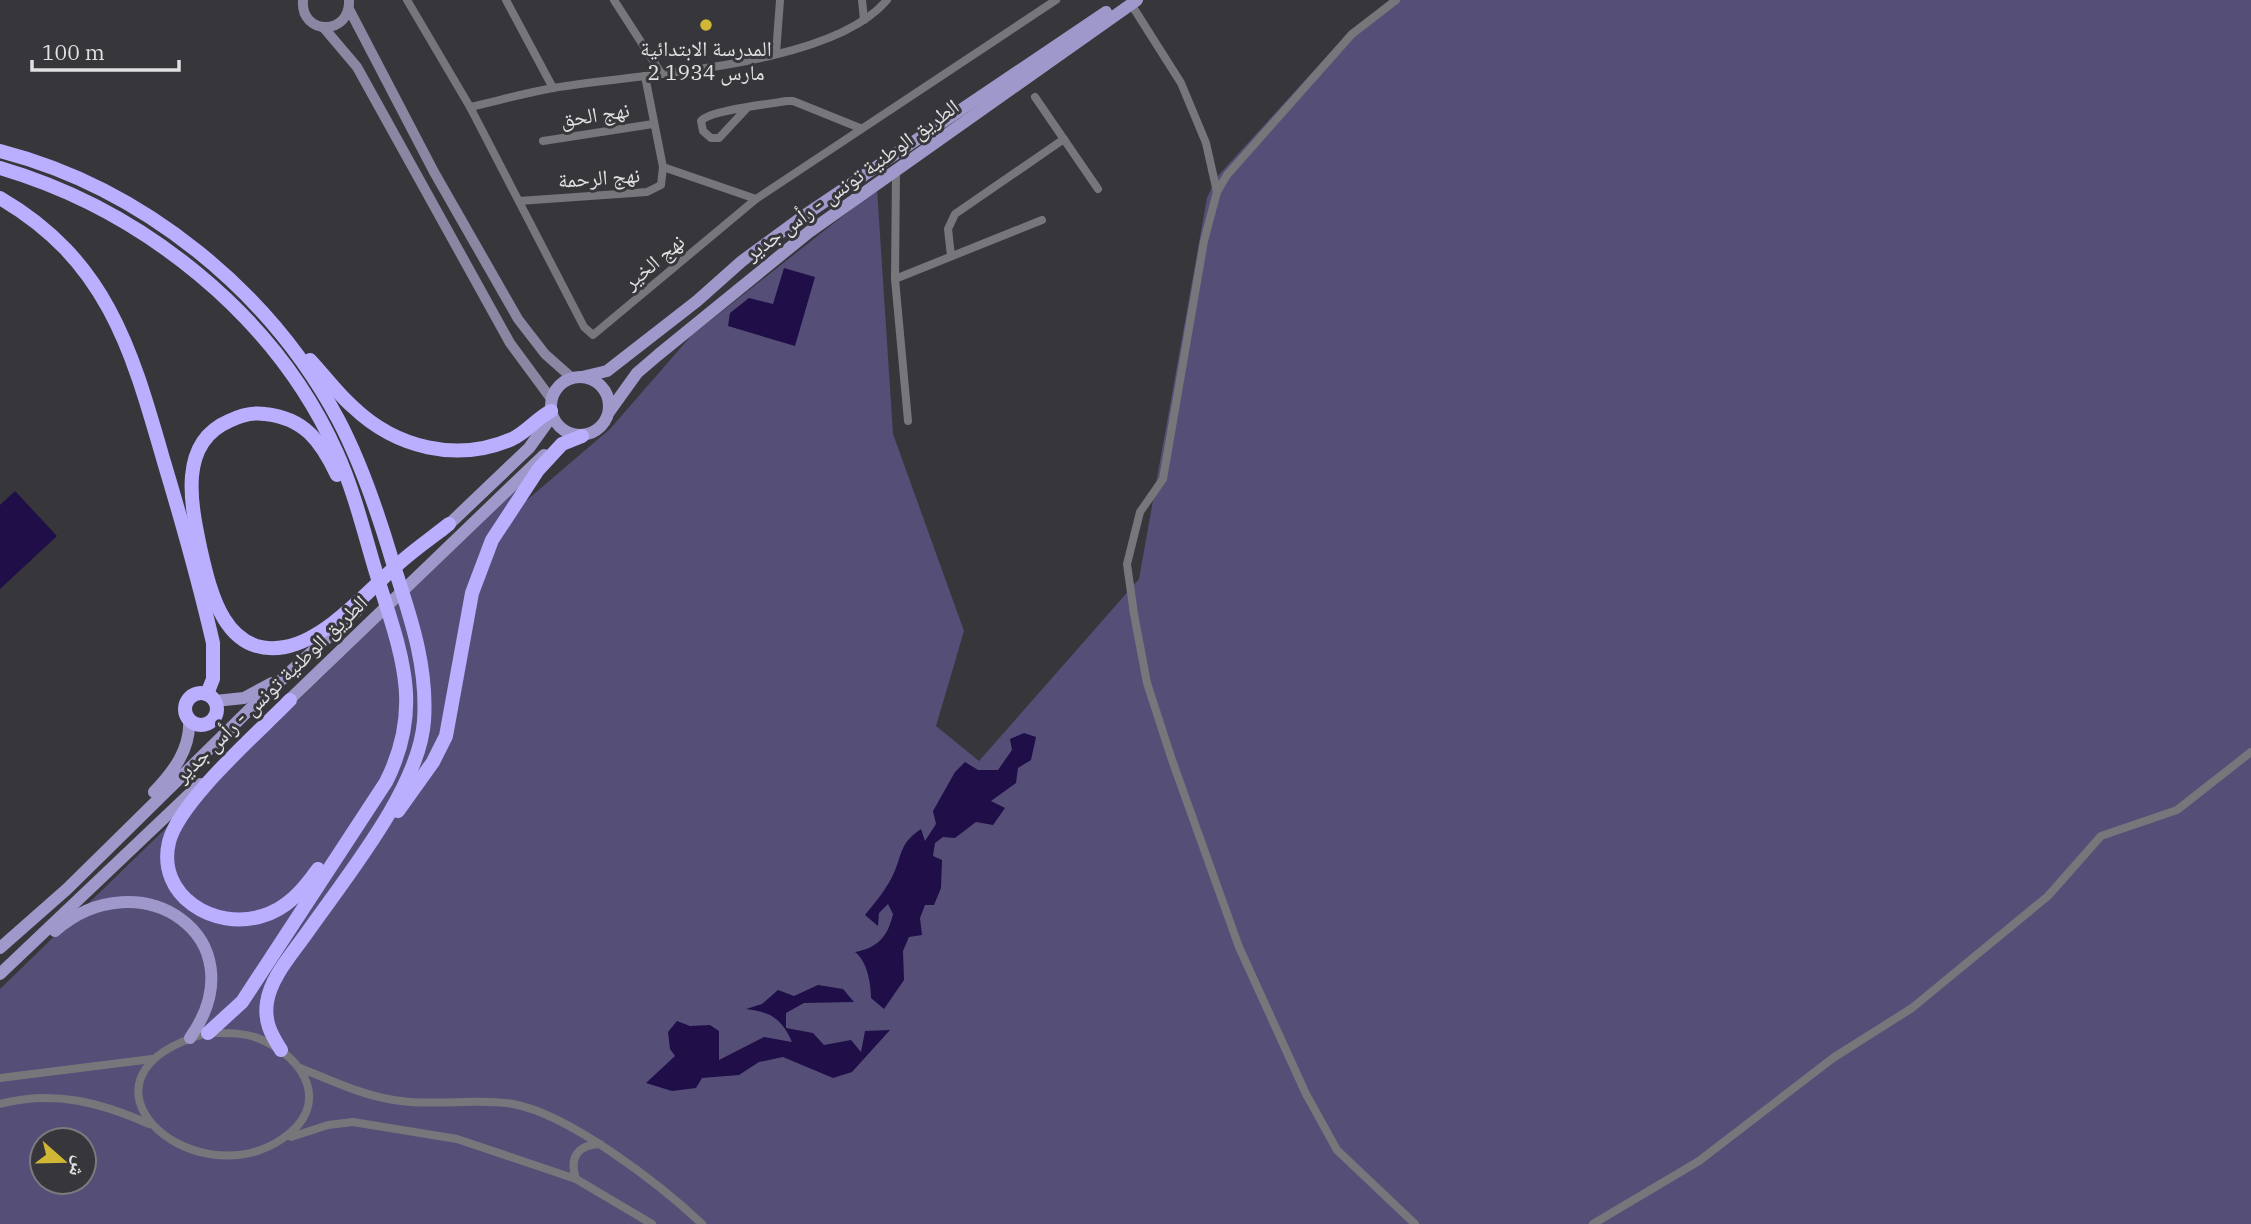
<svg xmlns="http://www.w3.org/2000/svg" width="2251" height="1224" viewBox="0 0 2251 1224" font-family="'IBM Plex Serif','Noto Naskh Arabic',serif">
<style>
.green{fill:#554f78;fill-rule:evenodd}
.water{fill:#1f0e47}
.lines{fill:none;stroke-linecap:round;stroke-linejoin:round}
.street{stroke:#77767b;stroke-width:8}
.secondary{stroke:#8b87a2;stroke-width:10}
.primary{stroke:#9f98ca;stroke-width:12}
.highway{stroke:#baaffe;stroke-width:14}
.poi-dot{fill:#d1b736;stroke:#37363a;stroke-width:2.5}
.labels{text-anchor:middle;stroke-width:6;stroke-linejoin:round;paint-order:stroke}
.poi-label{font-size:21px;fill:#e1e1e4;stroke:#37363a}
.street-label{font-size:21px;fill:#e1e1e4;stroke:#37363a}
</style>
<rect width="100%" height="100%" fill="#37363a"/>
<!-- green -->
<path class="green" d="M1393,0H2251V1224H0V989L516,489L527,500L610,429L691,336L877,189L893,434L964,631L936,726L979,761L1139,579L1207,198L1216,178L1348,33ZM42,1140H84V1182H42Z"/>
<!-- water -->
<g class="water">
<path d="M784,268L815,277L795,346L728,326L730,313L749,298L773,304Z"/>
<path d="M15,491L57,536L0,589V505Z"/>
<path d="M1024,733L1036,737L1031,760L1018,768L1016,783L991,801L1005,808L993,825L976,822L955,838L943,837L935,843L933,856L942,860L941,888L934,905H925L920,918L922,935L909,937L903,951L904,980L884,1009L871,998C871,983 867,961 855,952C878,948 888,936 893,914L888,904L879,913L878,926L865,915C874,904 884,892 891,879C903,857 897,845 921,829L925,841L936,824L933,811L955,772L965,762L978,770H998L1012,750L1010,739Z"/>
<path d="M818,985L843,989L854,1002L804,1003L786,1013V1028L813,1033L824,1045L851,1040L861,1052L865,1031L890,1030L852,1072L833,1078L783,1057L759,1062L739,1075L702,1078L696,1088L672,1091L646,1083L675,1056L670,1049L668,1032L677,1021L690,1026L710,1025L719,1031V1060L764,1037L792,1042C782,1019 771,1012 746,1009L762,1004L778,990L794,996Z"/>
</g>
<g class="lines">
<!-- street -->
<g class="street">
<path d="M407,0L470,107L584,327L593,335L756,199L1056,0"/>
<path d="M506,0L553,88"/>
<path d="M614,0L661,73"/>
<path d="M862,0L864,20"/>
<path d="M1396,0L1352,34L1227,175L1217,192L1204,241L1163,479L1140,512L1127,564L1134,614L1147,683L1172,760L1239,947L1306,1094L1337,1150L1415,1224"/>
<path d="M1131,4L1181,83L1206,143L1217,192"/>
<path d="M776,54L780,0"/>
<path d="M645,76L663,167L756,199"/>
<path d="M1035,97L1098,189"/>
<path d="M470,107C497,101 525,93 553,88C639,73 830,68 887,0"/>
<path d="M747,108L719,138H711L703,131L701,121C709,110 770,104 787,101H793L860,128"/>
<path d="M543,141L653,124"/>
<path d="M896,171L895,279L908,421"/>
<path d="M519,201L647,192L661,185L663,167"/>
<path d="M951,256L948,229L955,214L1064,139"/>
<path d="M895,279L1042,220"/>
<path d="M208,1033C225,1033 244,1032 260,1039C306,1058 332,1106 282,1139C190,1200 54,1075 208,1033Z"/>
<path d="M300,1068C333,1081 365,1097 401,1101C438,1106 477,1098 513,1104C569,1114 661,1185 702,1224"/>
<path d="M0,1078L152,1059"/>
<path d="M0,1104C53,1090 100,1102 149,1124"/>
<path d="M291,1137L328,1125L353,1122L457,1139L576,1179L652,1224"/>
<path d="M576,1179C569,1158 577,1145 600,1144"/>
<path d="M1593,1224L1699,1161L1833,1058L1912,1008L2048,896L2101,836L2177,810L2251,752"/>
</g>
<!-- secondary -->
<g class="secondary">
<path d="M303,0C300,36 351,36 349,0"/>
<path d="M349,9L434,172L518,319L545,354L572,378"/>
<path d="M324,28L357,67L510,343L552,400"/>
</g>
<!-- primary -->
<g class="primary">
<circle cx="580" cy="406" r="29"/>
<path d="M582,377L607,371L697,301L742,261L802,217L1106,12"/>
<path d="M609,412L637,373L658,355L809,232L1137,0"/>
<path d="M442,531L529,448L552,416"/>
<path d="M215,701L244,698L272,683"/>
<path d="M285,704L544,455"/>
<path d="M154,792C173,772 191,749 189,720"/>
<path d="M55,931C139,857 261,937 190,1038"/>
<path d="M0,948L67,889L255,704L360,608"/>
<path d="M0,974L200,784"/>
</g>
<!-- highway -->
<g class="highway">
<path d="M0,151C143,188 270,291 339,421C362,465 378,513 392,560C409,613 428,664 424,721C419,789 345,878 306,934C292,954 271,977 267,1002C264,1022 271,1034 281,1050"/>
<path d="M0,168C143,210 276,316 337,453C355,493 365,537 378,579C401,653 424,707 386,782L242,1002L208,1033"/>
<path d="M0,198C108,261 132,351 164,462C182,522 199,582 213,643V679L207,694"/>
<path d="M310,360C324,375 337,393 353,407C396,448 457,463 512,439C527,432 537,418 551,411"/>
<path d="M337,475C321,441 304,418 265,414C252,412 241,415 229,421C178,443 191,504 200,547C210,591 224,658 285,647C328,639 371,587 403,560C418,547 434,536 449,524"/>
<circle cx="201" cy="709" r="16"/>
<path d="M290,700C259,732 179,801 169,842C156,896 215,931 262,916C287,909 303,890 318,869"/>
<path d="M398,811L433,762L446,736L472,593L492,540L538,470L562,444L582,436"/>
</g>
</g>
<!-- markers -->
<circle class="poi-dot" cx="706" cy="25" r="7"/>
<g class="labels">
<!-- poi labels -->
<g class="poi-label">
<text x="706" y="56">المدرسة الابتدائية<tspan x="706" dy="24">2 مارس 1934</tspan></text>
</g>
<!-- street labels -->
<g class="street-label">
<text transform="translate(595 115) rotate(-9)" y="7">نهج الحق</text>
<text transform="translate(599 178) rotate(-4)" y="7">نهج الرحمة</text>
<text transform="translate(852 180) rotate(-36)" y="7">الطريق الوطنية تونس - رأس جدير</text>
<text transform="translate(654 262) rotate(-40)" y="7">نهج الخير</text>
<text transform="translate(271 689) rotate(-44)" y="7">الطريق الوطنية تونس - رأس جدير</text>
</g>
</g>
<!-- north arrow -->
<g transform="translate(63 1161) rotate(110)"><circle r="33" fill="#37363a" stroke="#7b7a7e" stroke-width="2"/>
<path d="M0-5L12 26L0 18L-12 26Z" fill="#d1b736"/>
<text y="-10" font-size="19" font-weight="bold" text-anchor="middle" fill="#e1e1e4">ش</text>
</g>
<!-- scale -->
<path d="M32 60v10h147v-10" fill="none" stroke="#e1e1e4" stroke-width="3.5"/>
<text x="42" y="60" font-size="21" fill="#e1e1e4" stroke="#37363a" stroke-width="5" paint-order="stroke">100 m</text>
</svg>
